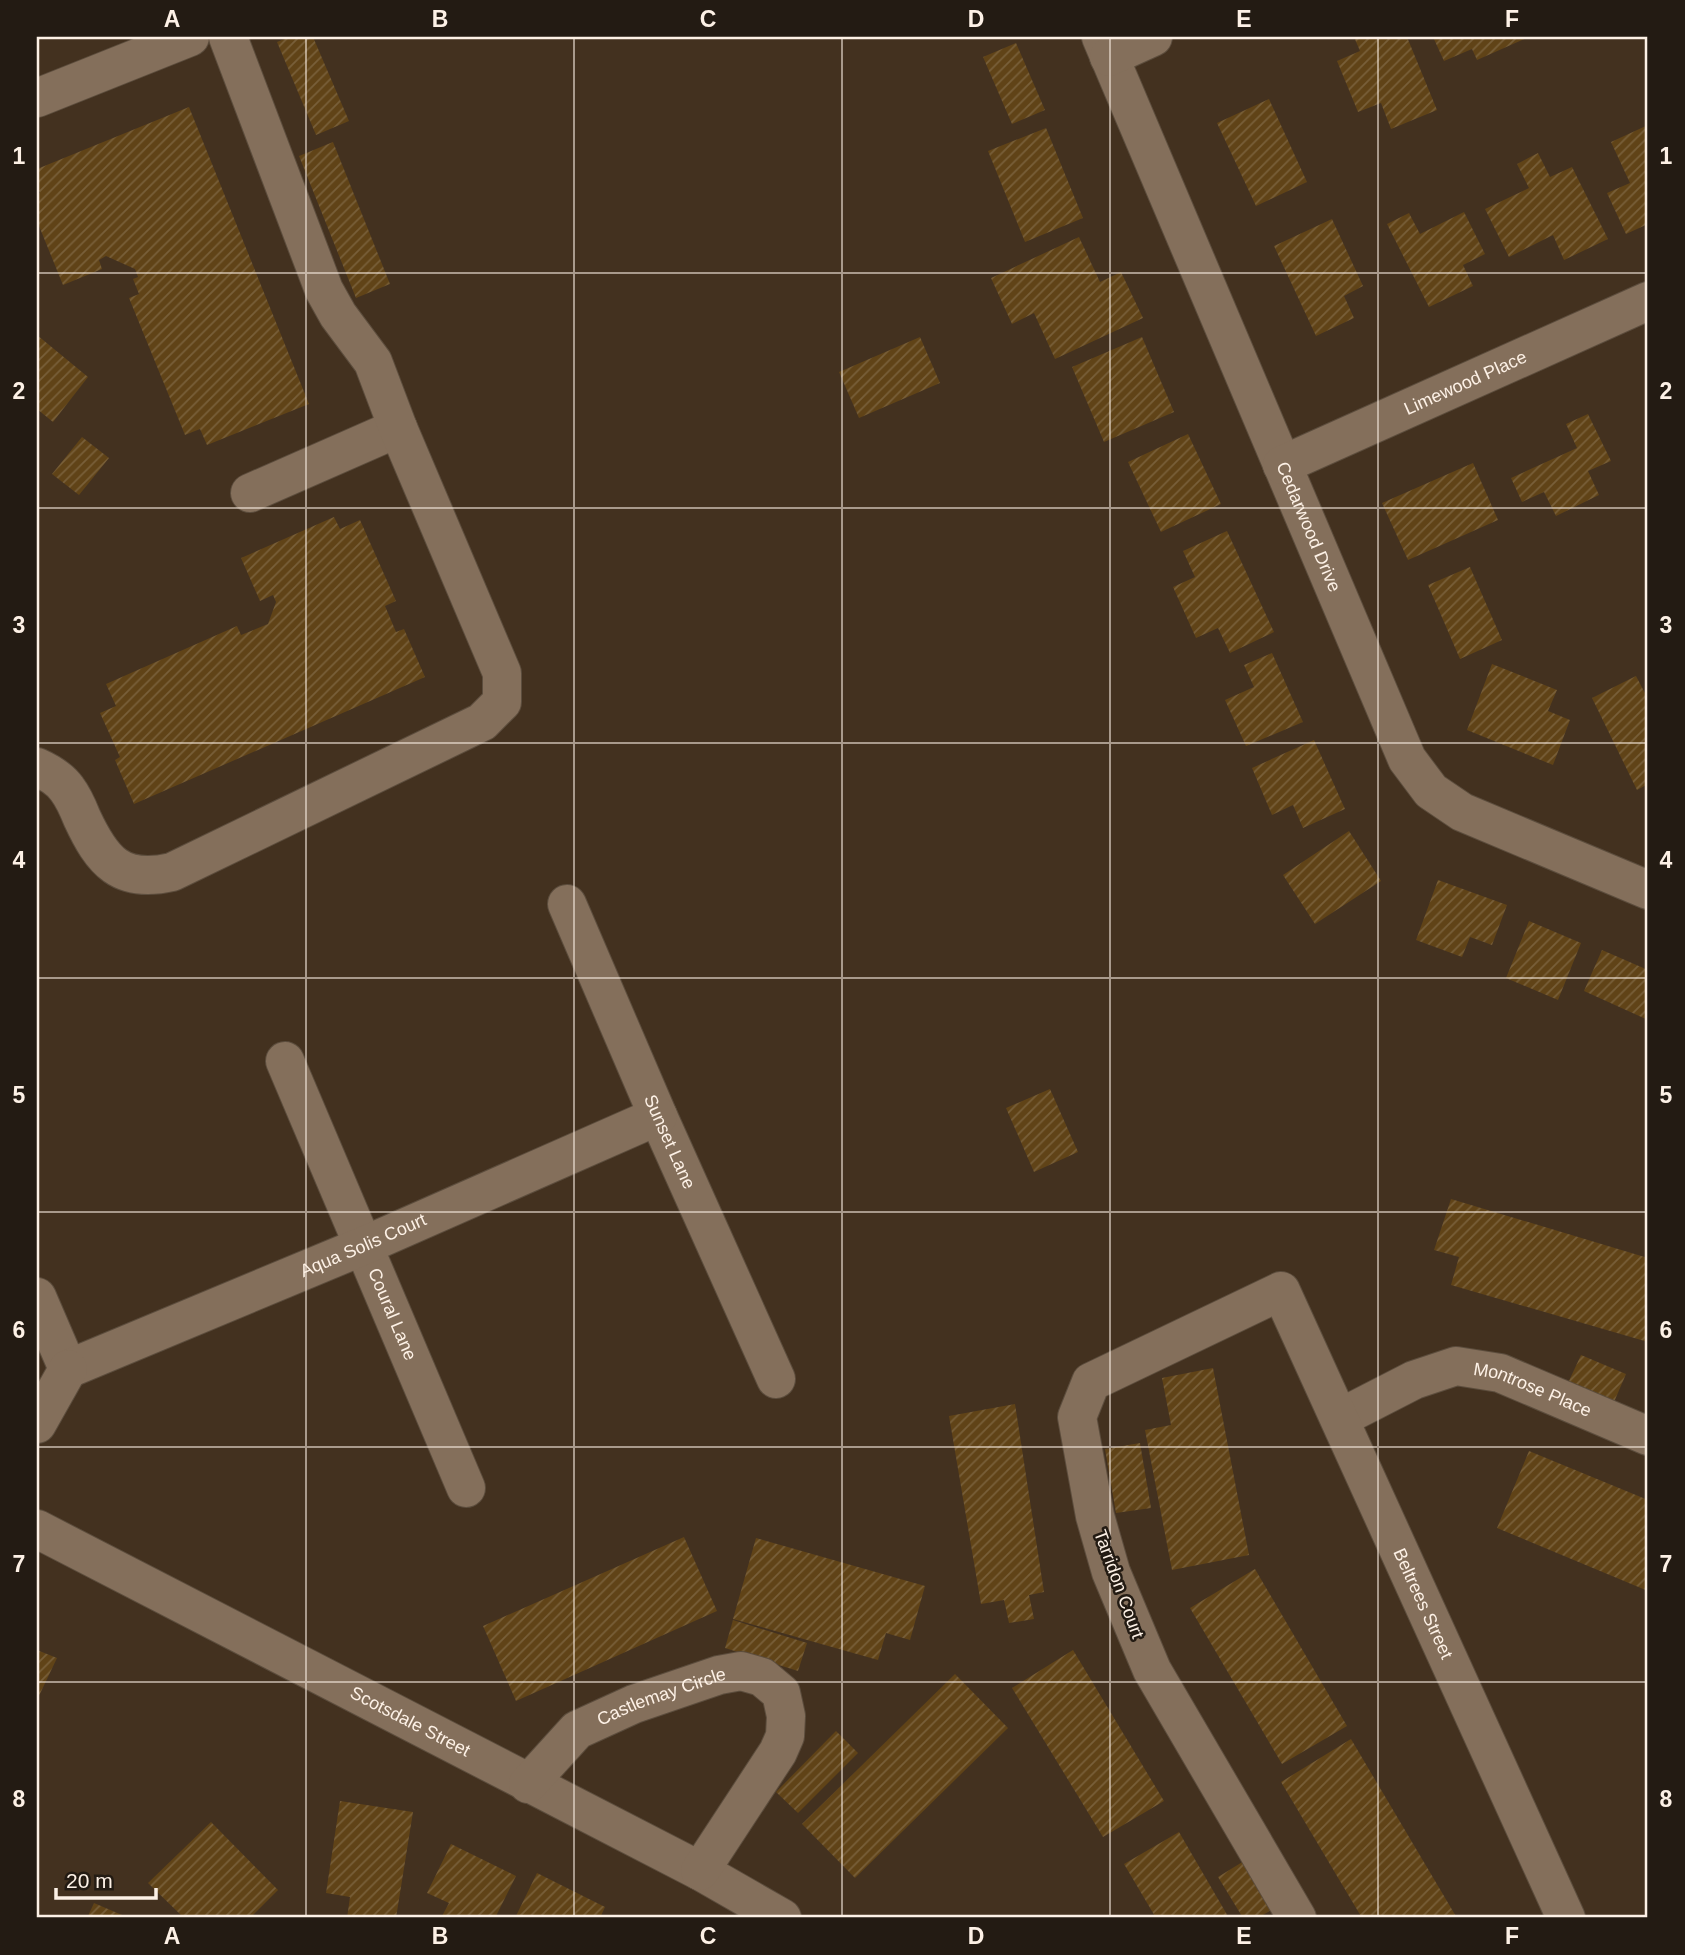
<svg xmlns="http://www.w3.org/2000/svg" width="1685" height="1955" viewBox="0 0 1685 1955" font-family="Arial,sans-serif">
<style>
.building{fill:url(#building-hatch)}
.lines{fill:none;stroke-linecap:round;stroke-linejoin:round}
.minor-casing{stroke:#5c4d3d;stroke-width:40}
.minor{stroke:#846f5b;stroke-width:38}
.grid{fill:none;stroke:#fdf1e6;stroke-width:2;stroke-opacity:0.55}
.labels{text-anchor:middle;stroke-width:5;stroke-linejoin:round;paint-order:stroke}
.street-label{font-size:18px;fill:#fdf1e6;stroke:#231b13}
.neatline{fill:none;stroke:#fdf1e6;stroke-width:2.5}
.grid-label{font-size:23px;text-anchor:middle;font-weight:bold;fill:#fdf1e6}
</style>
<defs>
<pattern id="building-hatch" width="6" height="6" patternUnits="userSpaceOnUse" patternTransform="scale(1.75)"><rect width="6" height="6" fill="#604317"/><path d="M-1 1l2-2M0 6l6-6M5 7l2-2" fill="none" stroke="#785f39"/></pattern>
</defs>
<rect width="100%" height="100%" fill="#43311f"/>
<!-- building -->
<g class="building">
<path d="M289,37H313L349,121L316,135L277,42Z"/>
<path d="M1354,37H1407L1437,110L1391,129L1381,103L1358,112L1337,61L1360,51Z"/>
<path d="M1433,37H1529L1477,60L1472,49L1444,61Z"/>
<path d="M1016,43L1045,110L1012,124L983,57Z"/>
<path d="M1269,99L1307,182L1256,206L1217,123Z"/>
<path d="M189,107L309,404L207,445L200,429L185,435L129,298L139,294L133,279L138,277L135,269L106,256L99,260L102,269L63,285L37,221V194L40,193L37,186V169Z"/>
<path d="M1648,125V224L1626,234L1607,193L1630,183L1611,142Z"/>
<path d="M1046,128L1083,218L1025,242L988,151Z"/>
<path d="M333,142L390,284L356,298L299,156Z"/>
<path d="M1538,153L1550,177L1572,167L1608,239L1564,260L1553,235L1509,257L1485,209L1529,188L1517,164Z"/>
<path d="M1464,212L1485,254L1463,265L1473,286L1429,307L1387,224L1409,213L1420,234Z"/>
<path d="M1332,219L1363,286L1344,296L1354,318L1316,336L1274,246Z"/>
<path d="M1079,237L1100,282L1121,272L1143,318L1055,359L1034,313L1012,324L991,278Z"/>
<path d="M37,335L88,377L53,422L37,409Z"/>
<path d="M920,337L940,383L859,418L839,372Z"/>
<path d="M1142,337L1174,412L1104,442L1072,367Z"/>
<path d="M1588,414L1611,461L1588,471L1599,495L1556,516L1544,492L1522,502L1511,478L1577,448L1566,424Z"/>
<path d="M1188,434L1221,504L1161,532L1128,462Z"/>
<path d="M82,437L109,458L79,495L52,474Z"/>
<path d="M1473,463L1498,520L1408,560L1382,503Z"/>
<path d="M334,517L340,529L360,520L396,601L385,606L396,632L404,629L425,677L134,804L115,760L120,757L100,713L116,706L106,684L237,626L241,635L268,624L276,602L273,595L260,601L241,558Z"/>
<path d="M1227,531L1274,632L1230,653L1218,628L1196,638L1173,587L1195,577L1183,551Z"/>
<path d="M1470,567L1502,640L1460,659L1428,585Z"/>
<path d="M1272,653L1303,722L1246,746L1225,700L1254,687L1244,665Z"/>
<path d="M1492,664L1557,690L1548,711L1570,720L1553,765L1467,730Z"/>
<path d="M1636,676L1648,699V784L1637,790L1592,698Z"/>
<path d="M1314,740L1345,809L1303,828L1293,805L1272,815L1252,768Z"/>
<path d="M1349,831L1381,881L1315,924L1283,875Z"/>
<path d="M1438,880L1507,905L1492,945L1470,937L1462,957L1416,940Z"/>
<path d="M1529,921L1581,943L1558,1000L1506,978Z"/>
<path d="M1602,950L1648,970V1020L1584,991Z"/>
<path d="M1050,1089L1078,1152L1034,1172L1006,1108Z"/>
<path d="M1451,1199L1648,1258V1342L1451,1285L1459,1257L1434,1250Z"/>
<path d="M1581,1355L1626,1374L1614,1402L1568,1383Z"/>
<path d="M1213,1368L1249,1555L1172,1570L1145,1430L1171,1425L1162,1378Z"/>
<path d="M1015,1404L1044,1592L1029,1595L1034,1619L1009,1623L1004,1600L981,1604L949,1416Z"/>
<path d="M1140,1443L1151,1508L1116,1513L1105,1449Z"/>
<path d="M1529,1451L1648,1500V1591L1497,1528Z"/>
<path d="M684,1537L717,1611L516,1701L483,1626Z"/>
<path d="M756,1538L925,1586L910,1640L886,1633L878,1660L733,1619Z"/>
<path d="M1255,1569L1347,1726L1282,1764L1190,1608Z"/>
<path d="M733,1620L807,1643L798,1671L725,1648Z"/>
<path d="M37,1650L57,1658L37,1700Z"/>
<path d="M1073,1650L1164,1801L1103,1837L1012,1688Z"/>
<path d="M955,1674L1008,1728L855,1878L802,1824Z"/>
<path d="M836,1731L858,1753L798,1813L776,1792Z"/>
<path d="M1351,1739L1457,1918H1362L1281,1782Z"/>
<path d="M340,1801L413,1812L396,1918H347L350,1897L326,1893Z"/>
<path d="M211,1822L278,1890L250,1918H184L148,1883Z"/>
<path d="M1179,1832L1229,1918H1156L1124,1864Z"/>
<path d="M451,1844L516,1876L495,1918H441L449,1903L427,1893Z"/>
<path d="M1244,1861L1273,1909L1258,1918H1243L1218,1877Z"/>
<path d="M537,1873L605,1907L600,1918H515Z"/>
<path d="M94,1903L129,1918H87Z"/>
</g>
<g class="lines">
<!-- minor casing -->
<g class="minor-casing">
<g id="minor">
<path id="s1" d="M1101,37L1407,759L1431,791L1462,812L1648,890"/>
<path d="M1109,57L1153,37"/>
<path d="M37,98L190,37"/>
<path id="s2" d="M1282,465L1648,301"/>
<path d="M250,493L398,428"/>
<path d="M37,767C48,772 60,779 67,789C73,797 78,808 82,818C102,861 120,884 172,872L482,722L502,702V673L398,428L373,362L338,315L324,290L228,37"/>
<path id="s3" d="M567,904L658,1116L776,1379"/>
<path id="s4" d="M285,1061L466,1488"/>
<path d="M37,1297L68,1369"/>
<path id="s5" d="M68,1369L363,1246L658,1116"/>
<path id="s6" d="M1340,1418L1414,1380L1456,1366L1500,1373L1648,1436"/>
<path d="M37,1424L68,1369"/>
<path id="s7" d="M37,1529L700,1871L782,1918"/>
<path id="s8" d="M528,1784L577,1730L634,1704L719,1675L741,1671L762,1677L781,1693L786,1716L785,1736L778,1752L700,1871"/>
<path id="s9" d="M1297,1918L1152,1670L1111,1572L1095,1516L1077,1417L1091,1382L1281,1291L1566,1918"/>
</g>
</g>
<!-- minor -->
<use href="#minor" class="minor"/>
</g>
<!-- grid -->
<path class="grid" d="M306,37V1918M574,37V1918M842,37V1918M1110,37V1918M1378,37V1918M37,273H1648M37,508H1648M37,743H1648M37,978H1648M37,1212H1648M37,1447H1648M37,1682H1648"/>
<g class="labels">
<!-- street labels -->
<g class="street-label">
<text dy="6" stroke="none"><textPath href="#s2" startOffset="201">Limewood Place</textPath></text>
<text dy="6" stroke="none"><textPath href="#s1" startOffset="532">Cedarwood Drive</textPath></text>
<text dy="6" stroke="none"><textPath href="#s3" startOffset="259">Sunset Lane</textPath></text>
<text dy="6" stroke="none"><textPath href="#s5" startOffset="320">Aqua Solis Court</textPath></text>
<text dy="6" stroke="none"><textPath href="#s4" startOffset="275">Coural Lane</textPath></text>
<text dy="6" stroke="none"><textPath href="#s6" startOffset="208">Montrose Place</textPath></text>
<text transform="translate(1119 1584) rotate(70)" y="6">Tarridon Court</text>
<text dy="6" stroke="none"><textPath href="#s9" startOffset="1144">Beltrees Street</textPath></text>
<text dy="6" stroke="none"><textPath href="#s8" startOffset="164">Castlemay Circle</textPath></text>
<text dy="6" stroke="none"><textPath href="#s7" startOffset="420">Scotsdale Street</textPath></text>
</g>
</g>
<!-- border -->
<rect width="1685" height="1955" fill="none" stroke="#231b13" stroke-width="77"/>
<!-- scale -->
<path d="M56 1888v10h100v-10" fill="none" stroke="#fdf1e6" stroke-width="3.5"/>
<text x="66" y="1888" font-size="21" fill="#fdf1e6" stroke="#231b13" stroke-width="5" paint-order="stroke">20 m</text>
<rect x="38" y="38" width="1608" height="1878" class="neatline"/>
<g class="grid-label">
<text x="172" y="27">A</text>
<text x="440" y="27">B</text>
<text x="708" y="27">C</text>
<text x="976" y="27">D</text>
<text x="1244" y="27">E</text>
<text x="1512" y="27">F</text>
<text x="19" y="164">1</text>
<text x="1666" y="164">1</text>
<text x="19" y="399">2</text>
<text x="1666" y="399">2</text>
<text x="19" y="633">3</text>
<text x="1666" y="633">3</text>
<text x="19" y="868">4</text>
<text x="1666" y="868">4</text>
<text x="19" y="1103">5</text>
<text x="1666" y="1103">5</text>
<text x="19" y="1338">6</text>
<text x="1666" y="1338">6</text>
<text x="19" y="1572">7</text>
<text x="1666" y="1572">7</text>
<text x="19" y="1807">8</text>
<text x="1666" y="1807">8</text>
<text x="172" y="1944">A</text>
<text x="440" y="1944">B</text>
<text x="708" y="1944">C</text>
<text x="976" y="1944">D</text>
<text x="1244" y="1944">E</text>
<text x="1512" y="1944">F</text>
</g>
</svg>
